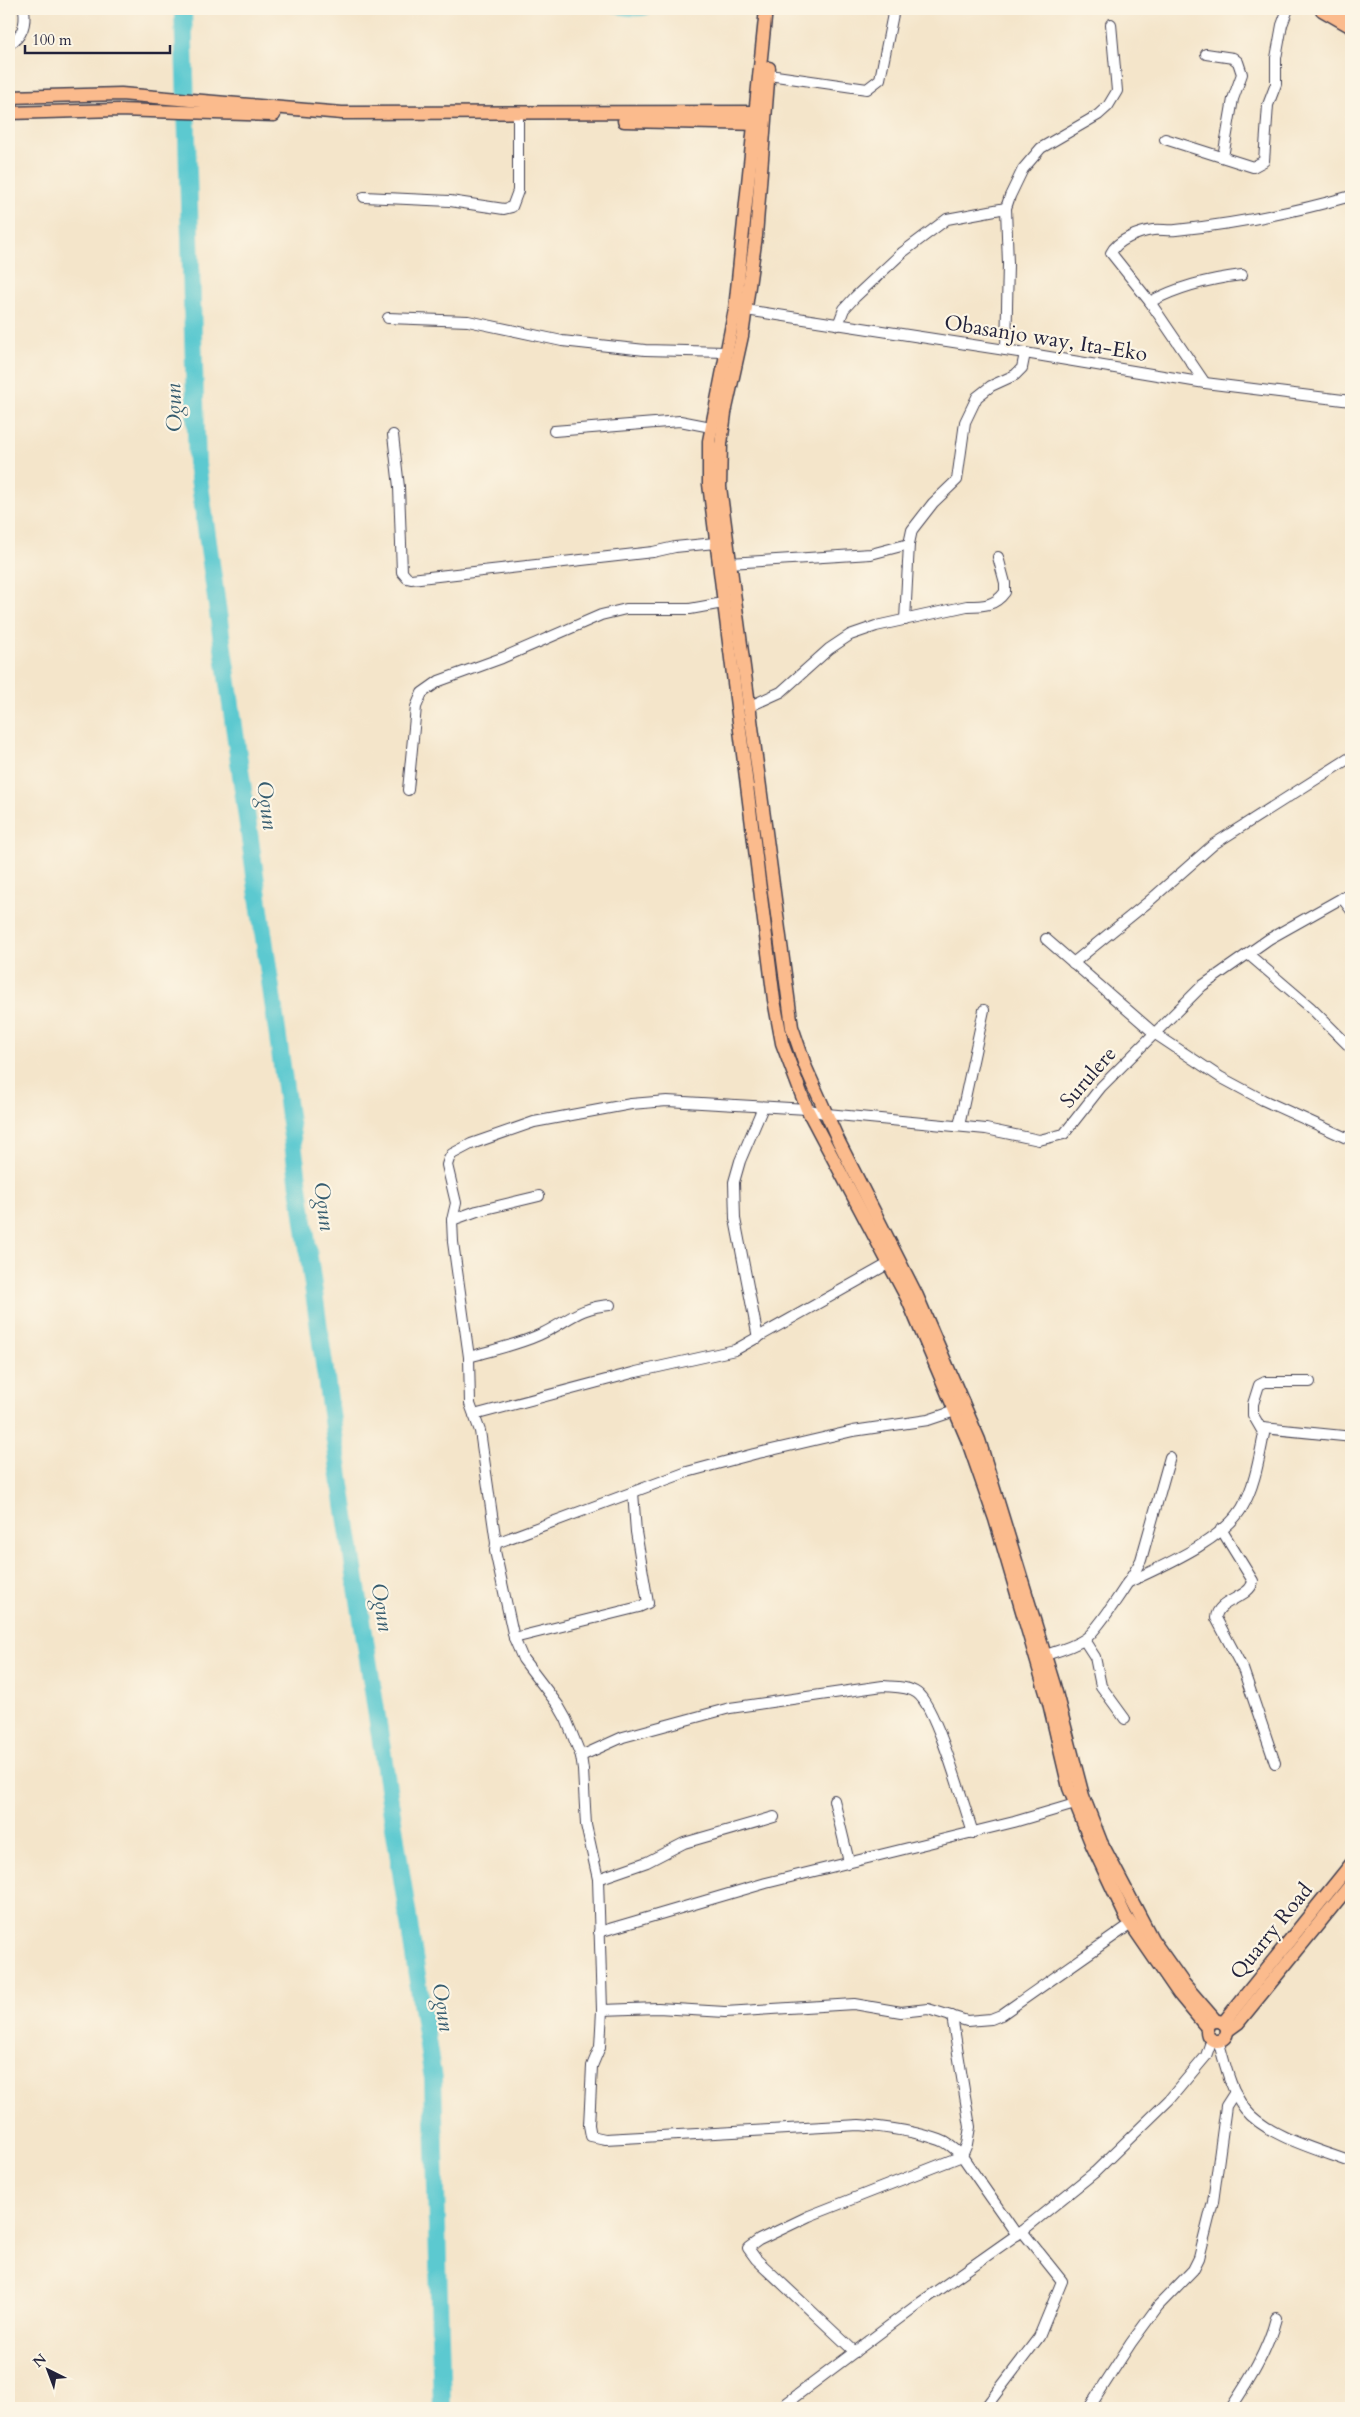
<svg xmlns="http://www.w3.org/2000/svg" width="1360" height="2417" viewBox="0 0 1360 2417" font-family="Cardo,serif">
<style>
.lines{fill:none;stroke-linecap:round;stroke-linejoin:round}
.stream{stroke:#5cc9d0;stroke-width:3}
.river{stroke:#5cc9d0;stroke-width:18}
.minor-casing{stroke:#423f50;stroke-width:12}
.major-casing{stroke:#423f50;stroke-width:15}
.highway-casing{stroke:#423f50;stroke-width:18}
.minor{stroke:#fff;stroke-width:10}
.major{stroke:#fbbb8d;stroke-width:12}
.highway{stroke:#fbbb8d;stroke-width:15}
.labels{text-anchor:middle;stroke-width:4.5;stroke-linejoin:round;paint-order:stroke}
.street-label{font-size:21px;fill:#22223b;stroke:#fcf5e5}
.water-label{font-size:22px;font-style:italic;fill:#365c6f;stroke:#fcf5e5}
</style>
<rect width="100%" height="100%" fill="#fcf5e5"/>
<filter id="ink" filterUnits="userSpaceOnUse"><feTurbulence type="fractalNoise" baseFrequency=".02" numOctaves="2"/><feDisplacementMap in="SourceGraphic" scale="10" xChannelSelector="R" yChannelSelector="G"/><feConvolveMatrix kernelMatrix="1 2 1 2 8 2 1 2 1" color-interpolation-filters="sRGB"/></filter>
<filter id="wash" filterUnits="userSpaceOnUse"><feTurbulence type="fractalNoise" baseFrequency=".0096" numOctaves="4" result="noise"/><feDisplacementMap in="SourceGraphic" scale="20" xChannelSelector="R" yChannelSelector="G"/><feGaussianBlur stdDeviation="1.12" result="paint"/><feColorMatrix in="noise" values="0 0 0 0 0 0 0 0 0 0 0 0 0 0 0 0 0 1.4 0 .05"/><feComposite in="paint" operator="in"/></filter>
<g filter="url(#wash)">
<rect width="100%" height="100%" fill="#f4e5ca"/>
<g class="lines">
<!-- stream -->
<path class="stream" d="M608,9C626,16 643,18 660,9"/>
<!-- river -->
<path class="river" d="M183,9L197,464L341,1484L433,2079L442,2408"/>
</g>
</g>
<g filter="url(#ink)">
<g class="lines">
<!-- minor casing -->
<g class="minor-casing">
<g id="minor">
<path d="M9,44C23,37 26,23 24,9"/>
<path d="M1206,54L1233,58L1238,62L1242,74L1233,99L1223,157"/>
<path d="M769,75L867,89L880,79L894,9"/>
<path d="M1165,139L1253,167L1264,161L1268,105L1276,84V58L1282,25L1288,9"/>
<path d="M364,197L450,201L504,209L512,207L518,191V118"/>
<path d="M1150,302C1179,286 1209,279 1242,275"/>
<path d="M739,309L1025,353L1205,383L1351,401"/>
<path d="M388,318L468,321L562,341L645,350L726,352"/>
<path d="M838,325L844,309L855,297L903,252L947,219L1006,208"/>
<path d="M1006,350L1008,264L1006,208L1010,196L1023,169L1041,148L1098,115L1108,106L1117,91L1111,24"/>
<path d="M1205,383L1150,302L1111,253C1117,240 1139,232 1153,230C1160,229 1168,231 1176,230C1234,224 1295,212 1351,196"/>
<path d="M554,431L680,421L711,427"/>
<path d="M393,435L399,487L402,572L407,578L411,579L653,552L675,547L715,543"/>
<path d="M729,563L871,554L909,544"/>
<path d="M905,620L909,544L912,530L933,503L957,480L965,422L977,397L991,386L1015,375L1022,368L1025,353"/>
<path d="M748,707L781,692L829,649L850,635L876,626L967,606C983,606 995,606 1005,592V583L998,557"/>
<path d="M408,790L416,707L422,693L439,681L502,658L601,615L626,609H690L723,603"/>
<path d="M1342,898L1351,910"/>
<path d="M1046,939L1154,1033L1220,1077L1263,1100L1351,1140"/>
<path d="M1248,954L1310,1007L1351,1048"/>
<path d="M1073,963L1147,903L1214,844L1351,757"/>
<path d="M959,1126L984,1010"/>
<path d="M452,1220L477,1211L539,1196"/>
<path d="M758,1338L735,1219L734,1182L740,1161L763,1107"/>
<path d="M469,1357C492,1350 517,1345 539,1335C566,1323 578,1307 610,1305"/>
<path d="M474,1415L636,1372L735,1350L888,1264"/>
<path d="M1263,1428L1343,1436"/>
<path d="M1221,1529L1253,1581C1250,1599 1217,1599 1216,1618L1243,1669L1275,1763"/>
<path d="M496,1543L687,1472L754,1454L853,1431L928,1420L955,1411"/>
<path d="M1127,1583C1162,1566 1222,1541 1242,1508C1255,1486 1259,1458 1264,1434L1253,1415V1404L1259,1385L1265,1382H1310"/>
<path d="M514,1638L639,1607L648,1603L636,1532L633,1492"/>
<path d="M1084,1640L1095,1657L1101,1686L1125,1719"/>
<path d="M1045,1655C1058,1651 1073,1647 1085,1639C1098,1630 1133,1576 1141,1560L1170,1457"/>
<path d="M581,1756L623,1737L730,1708L883,1686C893,1687 908,1686 917,1693C936,1706 964,1806 973,1833"/>
<path d="M834,1800L849,1862"/>
<path d="M598,1879L647,1862L684,1843L774,1817"/>
<path d="M599,1932L766,1883L1014,1822L1075,1804"/>
<path d="M602,2010L658,2008L725,2012L854,2004L901,2012L928,2009L967,2021L991,2019L1001,2015L1131,1924"/>
<path d="M1218,2040C1225,2063 1230,2090 1245,2109C1266,2136 1319,2150 1351,2162"/>
<path d="M1017,2235L962,2156C956,2150 949,2143 940,2140C917,2132 884,2127 859,2125L605,2139L591,2136L589,2125L592,2066L600,2047L602,2010L598,1879L586,1825L583,1770L581,1756L566,1719L558,1705L523,1659L514,1638L495,1551L496,1543L480,1431L470,1404L469,1357L453,1242L452,1220L456,1203L447,1165L449,1159L452,1154L471,1144L534,1122L631,1104L667,1101L807,1109L827,1114L986,1129L1039,1140L1064,1134L1101,1087L1202,986L1269,939L1351,893"/>
<path d="M855,2352L756,2259L748,2248L759,2240L809,2216L962,2156L967,2144L970,2127L952,2016"/>
<path d="M780,2408L917,2305L1022,2231L1095,2172L1169,2100L1206,2056L1212,2039"/>
<path d="M985,2408L1039,2337L1062,2281L1022,2231"/>
<path d="M1089,2408L1131,2343L1158,2306L1193,2270L1199,2258L1213,2202L1226,2106L1235,2092"/>
<path d="M1231,2408C1249,2381 1268,2350 1276,2318"/>
</g>
</g>
<!-- major casing -->
<g class="major-casing">
<g id="major">
<path d="M766,9L735,309L709,441V484L774,1000L782,1043L807,1109L907,1298L967,1439L995,1519L1049,1703L1069,1788L1092,1845L1126,1917L1179,1994L1208,2029"/>
<path d="M769,68L756,236L742,336L725,413L721,444L720,487L792,1027L806,1068L839,1142L917,1296L979,1440L1054,1685L1083,1796L1101,1842L1152,1939L1184,1984L1216,2021"/>
<path d="M9,97L121,94L342,113L763,112"/>
<path d="M9,113L118,110L274,115"/>
<path d="M624,121L761,124"/>
<circle cx="1217" cy="2031" r="10"/>
<path d="M1223,2023L1351,1864"/>
<path d="M1227,2031L1238,2023L1351,1884"/>
</g>
</g>
<!-- highway casing -->
<g class="highway-casing">
<path id="highway" d="M1323,9L1351,25"/>
</g>
<!-- minor -->
<use href="#minor" class="minor"/>
<!-- major -->
<use href="#major" class="major"/>
<!-- highway -->
<use href="#highway" class="highway"/>
</g>
</g>
<g class="labels">
<!-- street labels -->
<g class="street-label">
<text transform="translate(1046 338) rotate(9)" y="7">Obasanjo way, Ita-Eko</text>
<text transform="translate(1088 1077) rotate(-49)" y="7">Surulere</text>
<text transform="translate(1271 1931) rotate(-51)" y="7">Quarry Road</text>
</g>
<!-- water labels -->
<g class="water-label">
<text transform="translate(173 408) rotate(-92)" y="8">Ogun</text>
<text transform="translate(268 805) rotate(82)" y="8">Ogun</text>
<text transform="translate(325 1206) rotate(82)" y="8">Ogun</text>
<text transform="translate(383 1607) rotate(81)" y="8">Ogun</text>
<text transform="translate(444 2007) rotate(81)" y="8">Ogun</text>
</g>
</g>
<!-- margin -->
<rect width="1360" height="2417" fill="none" stroke="#fcf5e5" stroke-width="30"/>
<!-- north arrow -->
<g transform="translate(48 2370) rotate(318)" stroke="#fcf5e5" stroke-width="4" paint-order="stroke">
<path d="M0-4L9 19L0 12L-9 19Z" fill="#22223b"/>
<text y="-8" font-size="14" font-weight="bold" text-anchor="middle" fill="#22223b">N</text>
</g>
<!-- scale -->
<path d="M25 45v8h145v-8" fill="none" stroke="#22223b" stroke-width="2.5"/>
<text x="32" y="45" font-size="15" fill="#22223b" stroke="#fcf5e5" stroke-width="4" paint-order="stroke">100 m</text>
</svg>
